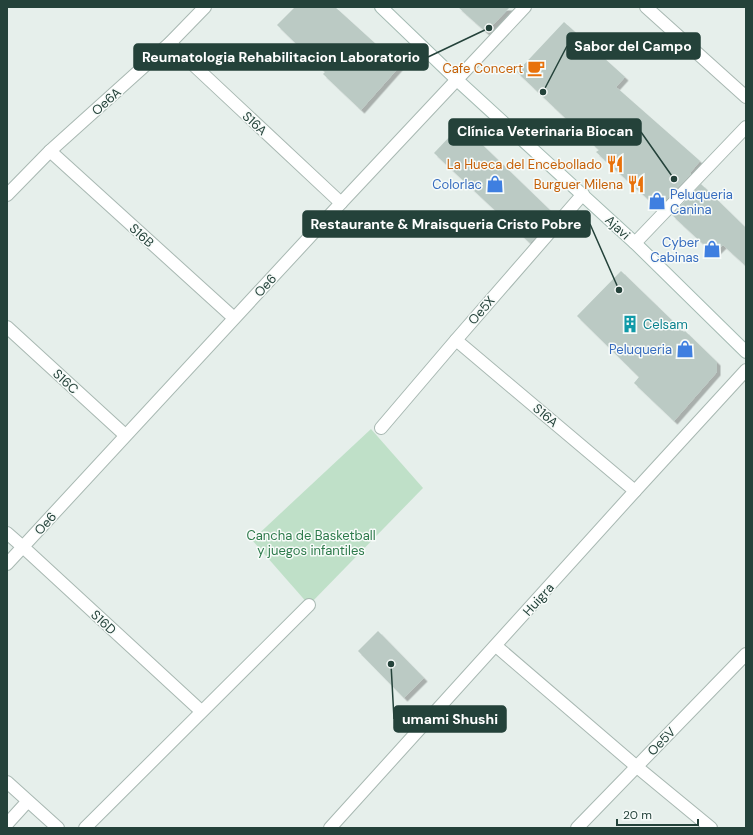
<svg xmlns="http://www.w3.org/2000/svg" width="753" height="835" viewBox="0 0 753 835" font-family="'DM Sans',sans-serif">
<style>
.green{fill:#bfe0c8}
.building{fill:#bbcac4;filter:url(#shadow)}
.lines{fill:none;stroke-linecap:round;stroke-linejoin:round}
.lane-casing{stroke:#a8b8b2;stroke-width:14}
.street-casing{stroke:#a8b8b2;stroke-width:14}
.secondary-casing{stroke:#a4bbb3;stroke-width:14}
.lane{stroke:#fff;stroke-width:12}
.street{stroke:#fff;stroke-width:12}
.secondary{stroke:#fff;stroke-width:12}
.labels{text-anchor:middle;stroke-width:3;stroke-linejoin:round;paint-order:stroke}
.food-label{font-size:13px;fill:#c56008;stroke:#f7fbf9;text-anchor:end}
.street-label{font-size:13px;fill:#24423a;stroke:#f7fbf9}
.shop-label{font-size:13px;fill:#366cbe;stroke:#f7fbf9;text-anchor:end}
.culture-label{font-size:13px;fill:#0d838f;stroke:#f7fbf9;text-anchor:start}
.park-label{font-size:13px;fill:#2d7a4b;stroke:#f7fbf9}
.leader{fill:none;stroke:#24423a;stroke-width:1.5}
.callout-dot{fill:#24423a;stroke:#f7fbf9;stroke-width:1.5}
.callout{fill:#24423a;stroke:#24423a;stroke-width:1.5}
.callout-label{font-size:14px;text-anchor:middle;font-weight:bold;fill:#fff}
</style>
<defs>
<filter id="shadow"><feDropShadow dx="3.5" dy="3.5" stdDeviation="0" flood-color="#0004"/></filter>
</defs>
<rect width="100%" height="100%" fill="#e6efeb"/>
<!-- green -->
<path class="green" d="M371,429L423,488L309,605L252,540Z"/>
<!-- building -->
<g class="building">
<path d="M295,7H335L400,66L361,110L323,74L325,72L277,25Z"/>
<path d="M458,7H510L486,32Z"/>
<path d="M564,22L625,77L616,87L700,161L690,173L691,174L658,208L596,152L599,150L517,72Z"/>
<path d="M461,130H467L555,215L530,243L434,153L454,132Z"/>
<path d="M701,184L746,228V266L723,245L714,254L672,215Z"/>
<path d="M621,271L684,332L685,331L717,362V372L674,421L634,383L639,377L577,316Z"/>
<path d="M378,631L424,678L404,698L358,651Z"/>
</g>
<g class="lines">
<!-- lane casing -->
<g class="lane-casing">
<g id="lane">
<path d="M646,7L746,97"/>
<path d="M7,195L50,151L170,43L205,7"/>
<path d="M635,243L746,127"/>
<path d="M7,327L125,435"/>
<path d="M456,340L635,491"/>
<path d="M7,533L23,547L201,711"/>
<path d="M496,646L637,767L711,828"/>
<path d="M7,824L27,802"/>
<path d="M85,828L309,605"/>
</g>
</g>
<!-- street casing -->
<g class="street-casing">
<g id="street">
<path d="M170,43L341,203"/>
<path d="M50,151L234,318"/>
<path d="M381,428L456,340L583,194"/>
<path d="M7,564L341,203L525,7"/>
<path d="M7,782L58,828"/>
<path d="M330,828L635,491L746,370"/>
<path d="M577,828L746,654"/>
</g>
</g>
<!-- secondary casing -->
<g class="secondary-casing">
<path id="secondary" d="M381,7L456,79L635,243L746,352"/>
</g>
<!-- lane -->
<use href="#lane" class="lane"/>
<!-- street -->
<use href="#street" class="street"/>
<!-- secondary -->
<use href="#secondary" class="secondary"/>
</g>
<!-- icons -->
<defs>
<g id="cafe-bare" transform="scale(1.38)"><path d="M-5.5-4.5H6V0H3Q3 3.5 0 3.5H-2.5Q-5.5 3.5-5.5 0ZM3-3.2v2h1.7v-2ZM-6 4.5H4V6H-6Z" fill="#e8710a" stroke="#f7fbf9" stroke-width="2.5" paint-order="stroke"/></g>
<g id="restaurant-bare" transform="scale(1.38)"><path d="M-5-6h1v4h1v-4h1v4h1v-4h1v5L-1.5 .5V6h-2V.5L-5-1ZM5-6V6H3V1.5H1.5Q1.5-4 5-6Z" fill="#e8710a" stroke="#f7fbf9" stroke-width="2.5" paint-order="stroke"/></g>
<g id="shop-bare" transform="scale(1.38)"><path d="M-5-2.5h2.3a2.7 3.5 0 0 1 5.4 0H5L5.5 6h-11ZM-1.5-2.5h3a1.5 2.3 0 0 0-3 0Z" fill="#3f7fe0" stroke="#f7fbf9" stroke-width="2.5" paint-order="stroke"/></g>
<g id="building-bare" transform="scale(1.38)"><path d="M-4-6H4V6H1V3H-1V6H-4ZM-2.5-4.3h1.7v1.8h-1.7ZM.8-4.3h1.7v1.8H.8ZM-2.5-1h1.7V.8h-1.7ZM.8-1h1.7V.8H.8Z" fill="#0f9aa8" stroke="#f7fbf9" stroke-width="2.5" paint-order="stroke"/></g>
</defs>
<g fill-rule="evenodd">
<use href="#cafe-bare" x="536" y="68"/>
<use href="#restaurant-bare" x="615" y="164"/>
<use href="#shop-bare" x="495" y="184"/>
<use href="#restaurant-bare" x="636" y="184"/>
<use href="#shop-bare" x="657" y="201"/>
<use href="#shop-bare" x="712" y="249"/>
<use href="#building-bare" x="630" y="324"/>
<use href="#shop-bare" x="685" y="349"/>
</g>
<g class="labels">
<!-- food labels -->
<g class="food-label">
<text x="523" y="73">Cafe Concert</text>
<text x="602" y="169">La Hueca del Encebollado</text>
<text x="623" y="189">Burguer Milena</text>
</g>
<!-- street labels -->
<g class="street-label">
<text transform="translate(106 101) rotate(-42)" y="5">Oe6A</text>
<text transform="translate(255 123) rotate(43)" y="5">S16A</text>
<text transform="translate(618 227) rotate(43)" y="5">Ajavi</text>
<text transform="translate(142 235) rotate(42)" y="5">S16B</text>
<text transform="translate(265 285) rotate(-47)" y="5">Oe6</text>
<text transform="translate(481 310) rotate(-49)" y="5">Oe5X</text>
<text transform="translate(66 381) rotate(43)" y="5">S16C</text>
<text transform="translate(546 415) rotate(40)" y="5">S16A</text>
<text transform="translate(45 523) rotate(-48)" y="5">Oe6</text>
<text transform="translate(538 599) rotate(-48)" y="5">Huigra</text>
<text transform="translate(104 622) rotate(43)" y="5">S16D</text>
<text transform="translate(661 741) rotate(-46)" y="5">Oe5V</text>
</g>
<!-- shop labels -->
<g class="shop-label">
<text x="482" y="189">Colorlac</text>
<text x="670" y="199" text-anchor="start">Peluqueria<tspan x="670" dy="15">Canina</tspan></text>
<text x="699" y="247">Cyber<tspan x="699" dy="15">Cabinas</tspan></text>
<text x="672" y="354">Peluqueria</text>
</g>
<!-- culture labels -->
<g class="culture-label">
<text x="643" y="329">Celsam</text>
</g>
<!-- park labels -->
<g class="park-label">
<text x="311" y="540">Cancha de Basketball<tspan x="311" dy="15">y juegos infantiles</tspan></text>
</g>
</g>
<!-- callouts -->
<path class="leader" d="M543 92L567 46M489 28L428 57M674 179L641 132M619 290L590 224M391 664L394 719"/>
<g class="callout-dot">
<circle cx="543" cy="92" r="4"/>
<circle cx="489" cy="28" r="4"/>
<circle cx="674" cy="179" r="4"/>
<circle cx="619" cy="290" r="4"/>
<circle cx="391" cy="664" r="4"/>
</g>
<g class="callout">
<rect x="567" y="33" width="133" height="26" rx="4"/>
<rect x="134" y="44" width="294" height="26" rx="4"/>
<rect x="449" y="119" width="192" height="26" rx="4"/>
<rect x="303" y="211" width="287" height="26" rx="4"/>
<rect x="394" y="706" width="112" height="26" rx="4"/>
</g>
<g class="callout-label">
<text x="633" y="51">Sabor del Campo</text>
<text x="281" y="62">Reumatologia Rehabilitacion Laboratorio</text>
<text x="545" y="136">Clínica Veterinaria Biocan</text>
<text x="446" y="229">Restaurante &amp; Mraisqueria Cristo Pobre</text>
<text x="450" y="724">umami Shushi</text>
</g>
<!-- border -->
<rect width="753" height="835" fill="none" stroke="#24423a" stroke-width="16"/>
<!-- scale -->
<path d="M617 819v6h81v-6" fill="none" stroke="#24423a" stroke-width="2"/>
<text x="623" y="819" font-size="12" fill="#24423a" stroke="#f7fbf9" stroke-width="3" paint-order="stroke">20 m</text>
</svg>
